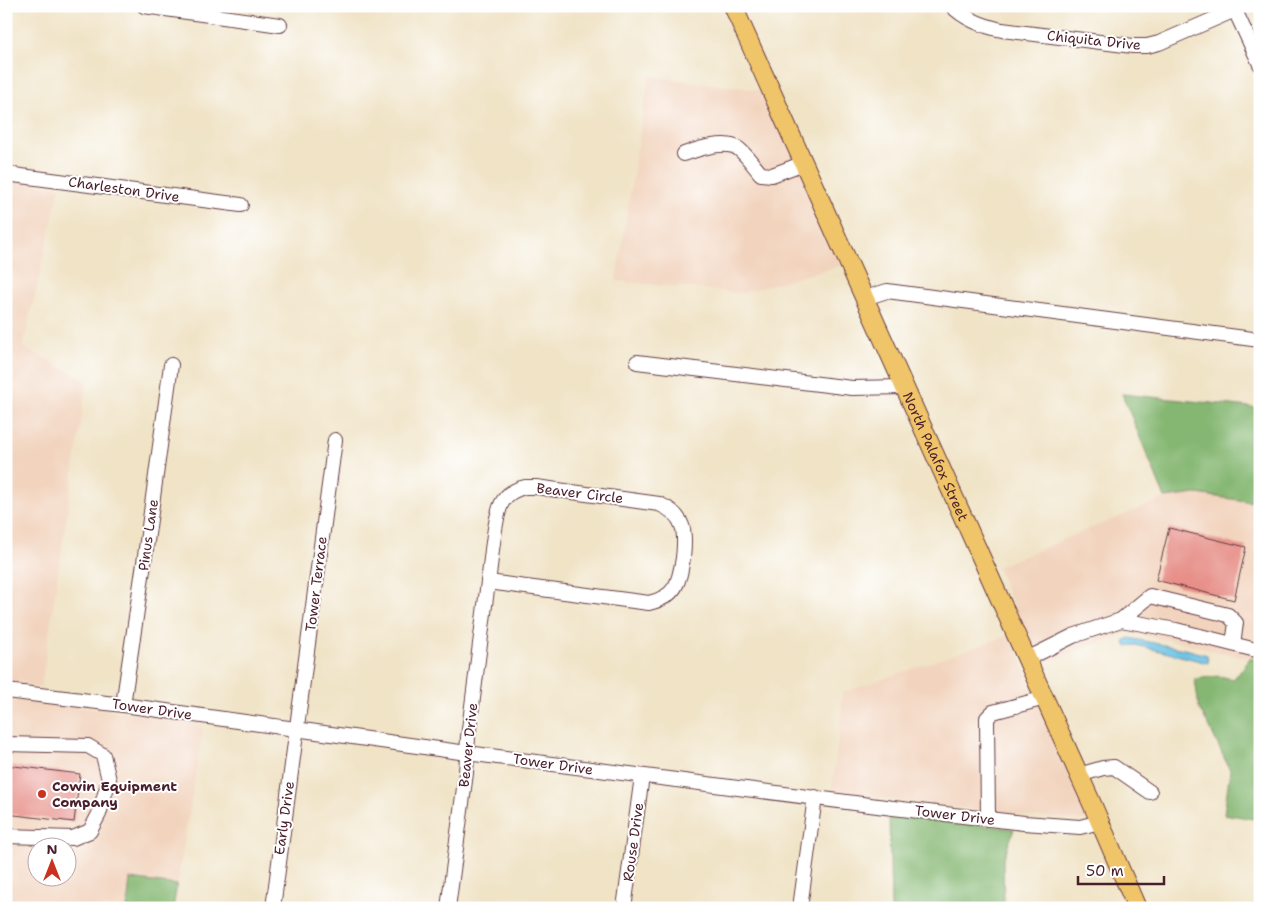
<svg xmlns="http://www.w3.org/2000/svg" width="1266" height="914" viewBox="0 0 1266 914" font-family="'Shantell Sans',sans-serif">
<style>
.built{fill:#f2d4be;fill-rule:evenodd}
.forest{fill:#85b772;stroke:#686b4e}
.water{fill:#65c0e3;stroke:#587087}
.building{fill:#e78f88}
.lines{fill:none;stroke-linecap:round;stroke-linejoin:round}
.minor-casing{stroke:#633c42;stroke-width:16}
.major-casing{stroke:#633c42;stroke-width:20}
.minor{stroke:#fff;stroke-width:14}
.major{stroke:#f0c469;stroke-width:18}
.poi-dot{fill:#c8321e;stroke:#fff;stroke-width:2}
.labels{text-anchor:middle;stroke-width:4;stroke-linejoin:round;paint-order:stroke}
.street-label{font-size:14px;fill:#4a1f2b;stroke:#fff}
.poi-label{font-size:14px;font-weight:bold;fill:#4a1f2b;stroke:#fff;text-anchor:start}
</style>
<rect width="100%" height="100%" fill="#fff"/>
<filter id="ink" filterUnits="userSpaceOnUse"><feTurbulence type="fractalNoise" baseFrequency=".02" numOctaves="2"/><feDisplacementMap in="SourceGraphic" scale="10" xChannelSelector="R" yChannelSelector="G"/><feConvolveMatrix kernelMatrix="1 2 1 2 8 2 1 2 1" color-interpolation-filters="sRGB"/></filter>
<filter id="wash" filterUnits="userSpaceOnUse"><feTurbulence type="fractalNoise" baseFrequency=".0096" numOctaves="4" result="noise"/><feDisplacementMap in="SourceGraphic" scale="20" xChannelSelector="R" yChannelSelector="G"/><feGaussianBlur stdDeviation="1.12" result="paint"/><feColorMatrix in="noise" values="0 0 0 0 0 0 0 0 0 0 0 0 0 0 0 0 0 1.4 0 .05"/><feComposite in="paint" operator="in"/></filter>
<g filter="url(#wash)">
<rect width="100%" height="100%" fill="#f0e3c6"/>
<!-- built -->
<g class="built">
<path d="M649,76L765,91L843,265L742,293L616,281Z"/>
<path d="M6,180L60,187L23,347L87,381L41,688L6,684Z"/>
<path d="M1196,494L1260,503V660L1209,650L1190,644L1127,633L1040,664L1054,702L1021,631L1024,630L997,567L1165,498Z"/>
<path d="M1010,635L1092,818L1080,820L1025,816L831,793L841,718L842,693Z"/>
<path d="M6,697L204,723L177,885L130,879L127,908H6ZM38,846H68V876H38Z"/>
</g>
<!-- forest -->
<g class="forest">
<path d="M1122,394L1260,408V503L1196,494L1165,498Z"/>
<path d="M1250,658L1260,660V820L1224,814L1230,770L1209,726L1199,708L1195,679L1219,676L1233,679L1240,672Z"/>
<path d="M889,814L1014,829L1003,860L1004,908H891Z"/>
<path d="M130,879L177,885L173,908H127Z"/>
</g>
<!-- water -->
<path class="water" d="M1129,638L1189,650L1207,655L1208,663L1136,645L1126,646L1124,641Z"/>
<g id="blocks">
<!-- building -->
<g class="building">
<path d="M1169,528L1246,547L1234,600L1156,580Z"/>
<path d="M6,765L80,774L74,822L6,814Z"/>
</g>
</g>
</g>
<g filter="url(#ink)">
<use href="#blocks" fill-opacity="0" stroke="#633c42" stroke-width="1"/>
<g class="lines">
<!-- minor casing -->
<g class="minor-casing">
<g id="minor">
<path d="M144,6L280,25"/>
<path d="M952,6C966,20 983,26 1002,30L1133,46H1147L1159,43L1235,10"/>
<path d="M1233,6L1260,64"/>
<path d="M684,154C698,149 728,139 740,150C748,157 754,166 761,174L772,175L804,163"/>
<path d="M6,174L241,205"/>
<path d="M865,298L887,291L1260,340"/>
<path d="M637,362L852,388L905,387"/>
<path d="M525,487H536L659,504C685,515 686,532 683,558C679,582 677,596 649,603L488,582C491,565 494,514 503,501C508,493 516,489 525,487Z"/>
<path d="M1121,620L1176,630L1260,651"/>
<path d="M1027,659L1073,636L1121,620L1150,596L1228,615L1236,623L1233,644"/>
<path d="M6,691L123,705L467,753L893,808L1024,823L1080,827L1100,822"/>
<path d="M123,705L145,556L171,365"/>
<path d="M6,744L88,746L103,755L109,780L99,814L90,831L73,838L6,836"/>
<path d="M1079,775L1103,768L1114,767L1150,792"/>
<path d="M988,819L987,718L993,712L1045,698"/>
<path d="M273,908L335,440"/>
<path d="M448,908L466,773L468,737L488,582"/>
<path d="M624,908L642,776"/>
<path d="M800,908L815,797"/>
</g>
</g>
<!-- major casing -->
<g class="major-casing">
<g id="major">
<path id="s1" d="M733,6L1093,806L1137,908"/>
</g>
</g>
<!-- minor -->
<use href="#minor" class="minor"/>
<!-- major -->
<use href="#major" class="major"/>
</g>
</g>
<!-- markers -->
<circle class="poi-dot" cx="42" cy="794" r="5"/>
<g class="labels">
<!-- street labels -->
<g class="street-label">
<text transform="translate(1094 40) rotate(6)" y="5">Chiquita Drive</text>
<text transform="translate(124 189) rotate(8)" y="5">Charleston Drive</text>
<text dy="5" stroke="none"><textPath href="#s1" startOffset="494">North Palafox Street</textPath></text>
<text transform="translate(580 493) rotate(7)" y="5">Beaver Circle</text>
<text transform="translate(148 535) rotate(-82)" y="5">Pinus Lane</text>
<text transform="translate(316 584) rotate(-83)" y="5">Tower Terrace</text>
<text transform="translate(152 709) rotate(8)" y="5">Tower Drive</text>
<text transform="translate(468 745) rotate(-84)" y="5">Beaver Drive</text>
<text transform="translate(553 764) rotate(8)" y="5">Tower Drive</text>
<text transform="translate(955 815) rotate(7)" y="5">Tower Drive</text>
<text transform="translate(284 818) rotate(-82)" y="5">Early Drive</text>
<text transform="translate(633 842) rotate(-82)" y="5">Rouse Drive</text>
</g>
<!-- poi labels -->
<g class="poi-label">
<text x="52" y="791">Cowin Equipment<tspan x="52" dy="16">Company</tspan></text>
</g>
</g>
<!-- margin -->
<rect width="1266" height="914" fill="none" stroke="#fff" stroke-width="25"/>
<!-- north arrow -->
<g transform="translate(52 862)"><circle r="24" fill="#ffffff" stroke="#b7a5aa"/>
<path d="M0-4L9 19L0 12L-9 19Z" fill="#c8321e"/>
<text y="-8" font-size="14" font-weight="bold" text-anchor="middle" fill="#4a1f2b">N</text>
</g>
<!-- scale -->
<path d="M1078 876v8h86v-8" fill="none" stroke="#4a1f2b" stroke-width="2.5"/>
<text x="1086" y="876" font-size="15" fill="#4a1f2b" stroke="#ffffff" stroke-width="4" paint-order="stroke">50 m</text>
</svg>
